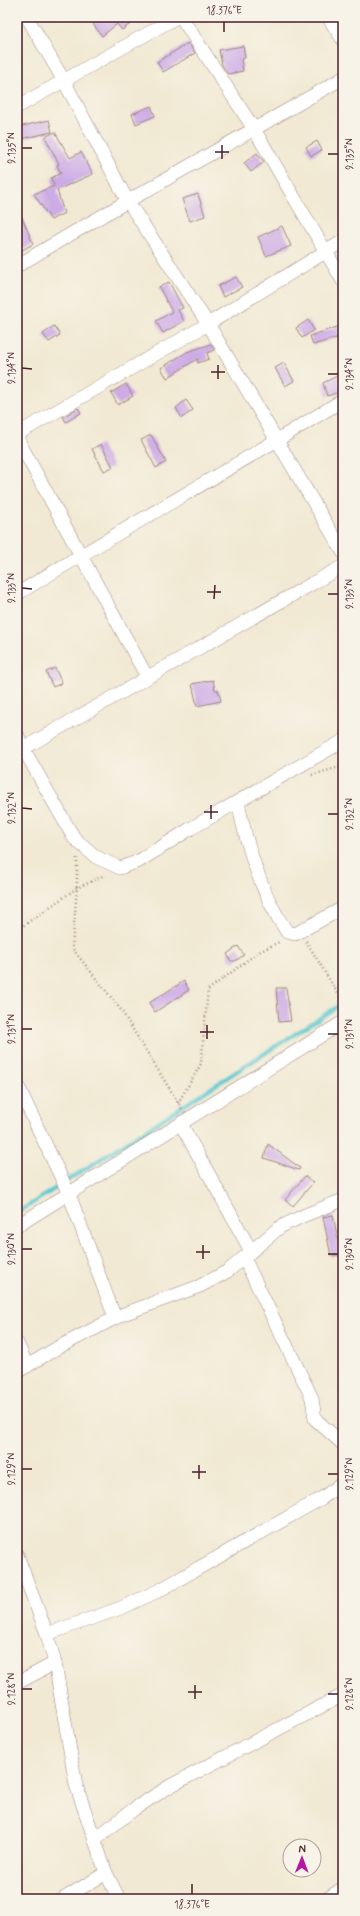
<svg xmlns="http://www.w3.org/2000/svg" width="360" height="1916" viewBox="0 0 360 1916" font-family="Mynerve,sans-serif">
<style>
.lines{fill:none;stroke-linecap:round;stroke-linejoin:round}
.stream{stroke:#5bc8d0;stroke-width:4}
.building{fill:#cdace6}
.minor-casing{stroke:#9e847f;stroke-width:14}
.path{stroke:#9e847f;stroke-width:2.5;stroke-dasharray:1 3;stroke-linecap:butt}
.minor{stroke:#fff;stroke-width:13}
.ticks{fill:none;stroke:#4a1f2b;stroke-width:1.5}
.neatline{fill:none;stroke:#4a1f2b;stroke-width:1.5}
.ticks-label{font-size:10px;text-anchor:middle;fill:#4a1f2b}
</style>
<rect width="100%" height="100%" fill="#f7f3e8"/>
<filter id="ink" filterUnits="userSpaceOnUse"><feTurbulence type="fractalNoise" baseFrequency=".025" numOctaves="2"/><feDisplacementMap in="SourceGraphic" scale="8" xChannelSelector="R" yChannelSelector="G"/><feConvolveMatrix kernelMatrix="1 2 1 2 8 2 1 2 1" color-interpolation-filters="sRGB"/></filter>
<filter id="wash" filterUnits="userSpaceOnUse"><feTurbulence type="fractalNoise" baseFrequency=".012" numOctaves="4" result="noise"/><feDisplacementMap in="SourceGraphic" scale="16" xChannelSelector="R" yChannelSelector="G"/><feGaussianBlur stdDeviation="0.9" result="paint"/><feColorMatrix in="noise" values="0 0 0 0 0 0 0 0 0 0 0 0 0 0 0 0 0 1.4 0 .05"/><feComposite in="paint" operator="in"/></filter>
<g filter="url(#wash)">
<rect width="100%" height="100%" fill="#f1e9d3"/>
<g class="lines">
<!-- stream -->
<path class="stream" d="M17,1213L343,1003"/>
</g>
<g id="blocks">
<!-- building -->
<g class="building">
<path d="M102,17H140L122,30L117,24L102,36L93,24Z"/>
<path d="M188,43L195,53L163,72L157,62Z"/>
<path d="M243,46L245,58L241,59L243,71L228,74L222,65L219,50Z"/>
<path d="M151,106L155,116L136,124L132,114Z"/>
<path d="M49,120L52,132L21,139L18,127Z"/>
<path d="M55,132L70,158L81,152L93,174L57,190L64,213L51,220L34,194L54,186L51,178L61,173L57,165L59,164L45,137Z"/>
<path d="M317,141L322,150L311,156L306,147Z"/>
<path d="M257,153L264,162L251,172L244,163Z"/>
<path d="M198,194L205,216L190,221L182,199Z"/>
<path d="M17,205L33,244L17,253Z"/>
<path d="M282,226L291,246L266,256L258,237Z"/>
<path d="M236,277L242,287L223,297L218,286Z"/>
<path d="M169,282L183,308L178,310L184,321L163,333L156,321L172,312L159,287Z"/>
<path d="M308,320L314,330L302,338L296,328Z"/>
<path d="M54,326L60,335L49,342L43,334Z"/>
<path d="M340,326L343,336L313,345L310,336Z"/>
<path d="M211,344L214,350L207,353L209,359L198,363L197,359L167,378L161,368L187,352Z"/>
<path d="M284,363L294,381L285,386L275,368Z"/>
<path d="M343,373V391L327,396L323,383Z"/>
<path d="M126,384L133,396L118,405L111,393Z"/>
<path d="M186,400L193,410L182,418L176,408Z"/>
<path d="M78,408L81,413L66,422L63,417Z"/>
<path d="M151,435L166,462L156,468L141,440Z"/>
<path d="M101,444L113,467L104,471L92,449Z"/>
<path d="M55,668L62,683L53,687L46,672Z"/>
<path d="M213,680L215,690H218L221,701L197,706L192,684Z"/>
<path d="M238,946L244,955L235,961H231L227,954Z"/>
<path d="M184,981L189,990L155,1012L149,1003Z"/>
<path d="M276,988H286L291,1021L279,1022Z"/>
<path d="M268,1144L300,1168L299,1170L264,1158Z"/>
<path d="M305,1176L313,1183L293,1206L285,1200Z"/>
<path d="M333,1215L341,1255L331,1256L323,1217Z"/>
</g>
</g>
</g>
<g filter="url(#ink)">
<use href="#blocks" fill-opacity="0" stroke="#9e847f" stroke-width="1"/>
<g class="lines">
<!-- minor casing -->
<g class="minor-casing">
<g id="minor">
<path d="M27,17L64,81L127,200L208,324L343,552"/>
<path d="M181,17L254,129L343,281"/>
<path d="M328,17L343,40"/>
<path d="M17,107L177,17"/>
<path d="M17,266C125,201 235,141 343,78"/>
<path d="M17,434L208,324L343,241"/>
<path d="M17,438L147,677"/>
<path d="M17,594C124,528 235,467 343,400"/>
<path d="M17,734L23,748L74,838L96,857L120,868L139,861L190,829L343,741"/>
<path d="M17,752L343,566"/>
<path d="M238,802C247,847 261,894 287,932L295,934L343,908"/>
<path d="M17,1084L69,1194L115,1318"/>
<path d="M181,1124L251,1251"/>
<path d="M17,1226L343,1022"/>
<path d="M244,1258L312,1398L315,1419L343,1444"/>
<path d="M17,1343L27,1366"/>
<path d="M17,1372L57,1348L121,1315L200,1286L228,1271L280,1227L305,1215L343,1200"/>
<path d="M17,1555L47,1634L55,1663L76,1785L106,1873L119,1899"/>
<path d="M47,1634L121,1608L160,1590L322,1498L343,1483"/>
<path d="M17,1683L55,1663"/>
<path d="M95,1839L134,1809L170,1786L343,1695"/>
<path d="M63,1899L106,1873"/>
<path d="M327,1899L343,1888"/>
</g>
</g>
<!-- path -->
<g class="path">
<path d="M340,766L343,763"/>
<path d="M312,775L343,766"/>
<path d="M77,858V888L72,948L121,1010L182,1109"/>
<path d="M17,930L77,888L105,875"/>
<path d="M306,941L343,1002"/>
<path d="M178,1103L201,1064L208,990L257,953L281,941"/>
</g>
<!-- minor -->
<use href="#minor" class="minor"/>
</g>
</g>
<!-- ticks -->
<path class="ticks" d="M224,32V22M22,148H32M215,152H229M328,154H338M222,159V145M22,368L32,369M211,372H225M328,374H338M218,379V365M22,588L32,589M207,592H221M328,594H338M214,599L215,585M22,808L32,809M204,812H218M328,814H338M211,819V805M22,1029H32M200,1032H214M328,1034H338M207,1039V1025M22,1249H32M196,1252H210M328,1254H338M203,1259V1245M22,1469H32M192,1472H206M328,1474H338M199,1479V1465M22,1689H32M188,1692H202M328,1694H338M195,1699V1685M192,1894V1884"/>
<!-- margin -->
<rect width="360" height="1916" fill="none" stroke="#f7f3e8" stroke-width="44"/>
<!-- north arrow -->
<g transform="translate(302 1858) rotate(1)"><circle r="19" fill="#f7f3e8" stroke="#b29e9c"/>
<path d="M0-3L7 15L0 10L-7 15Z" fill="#b5179e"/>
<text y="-6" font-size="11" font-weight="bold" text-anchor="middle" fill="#4a1f2b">N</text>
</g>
<rect x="22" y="22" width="316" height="1872" class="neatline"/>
<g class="ticks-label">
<text x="224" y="14">18.376°E</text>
<text transform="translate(11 148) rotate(-90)" y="4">9.135°N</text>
<text transform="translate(349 154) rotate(-90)" y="4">9.135°N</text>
<text transform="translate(11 368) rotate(-90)" y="4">9.134°N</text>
<text transform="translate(349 374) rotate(-90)" y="4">9.134°N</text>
<text transform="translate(11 588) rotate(-90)" y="4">9.133°N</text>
<text transform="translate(349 594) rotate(-90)" y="4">9.133°N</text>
<text transform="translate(11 808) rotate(-90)" y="4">9.132°N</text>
<text transform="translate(349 814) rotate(-90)" y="4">9.132°N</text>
<text transform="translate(11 1029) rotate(-90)" y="4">9.131°N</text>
<text transform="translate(349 1034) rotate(-90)" y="4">9.131°N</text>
<text transform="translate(11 1249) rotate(-90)" y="4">9.130°N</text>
<text transform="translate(349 1254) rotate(-90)" y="4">9.130°N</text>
<text transform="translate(11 1469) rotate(-90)" y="4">9.129°N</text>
<text transform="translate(349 1474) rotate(-90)" y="4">9.129°N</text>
<text transform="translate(11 1689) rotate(-90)" y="4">9.128°N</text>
<text transform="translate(349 1694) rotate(-90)" y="4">9.128°N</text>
<text x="192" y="1908">18.376°E</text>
</g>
</svg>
